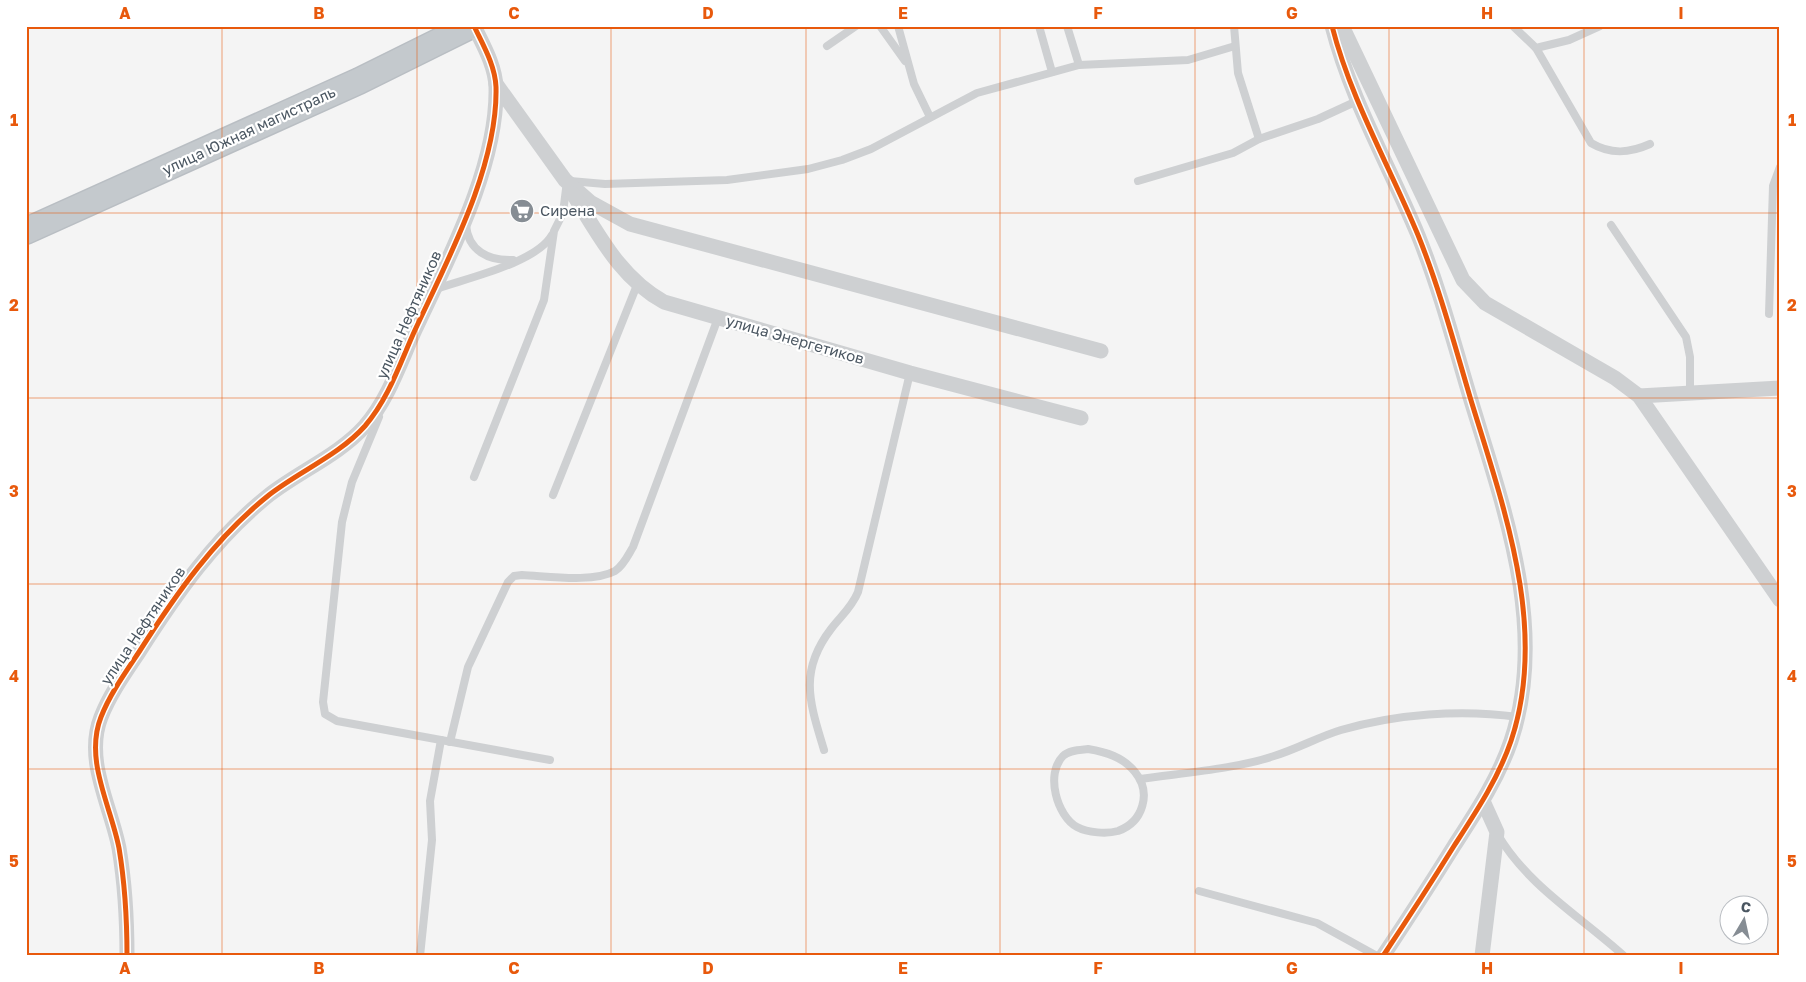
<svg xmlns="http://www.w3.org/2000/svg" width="1806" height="982" viewBox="0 0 1806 982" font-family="'Golos Text',sans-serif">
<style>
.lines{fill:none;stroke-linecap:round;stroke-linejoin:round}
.trunk-casing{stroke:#b9bec3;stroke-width:28}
.service{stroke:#ced0d2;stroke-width:8}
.minor{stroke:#ced0d2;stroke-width:15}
.trunk{stroke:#c4c9cd;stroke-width:25}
.cycleway-casing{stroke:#fff;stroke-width:8}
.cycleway{stroke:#e8590c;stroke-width:5}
.grid{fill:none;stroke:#e8590c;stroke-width:1;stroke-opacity:0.55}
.labels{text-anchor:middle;stroke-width:4.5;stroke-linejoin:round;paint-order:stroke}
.street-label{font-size:15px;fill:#4a5661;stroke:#fff}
.poi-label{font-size:15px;fill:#4a5661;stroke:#fff;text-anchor:start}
.neatline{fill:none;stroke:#e8590c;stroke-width:2}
.grid-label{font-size:16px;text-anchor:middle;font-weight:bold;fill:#e8590c}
</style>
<rect width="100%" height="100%" fill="#f4f4f4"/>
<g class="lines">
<!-- trunk casing -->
<g class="trunk-casing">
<path id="trunk" d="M26,231L359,81L470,26"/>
</g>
<!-- service -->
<g class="service">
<path d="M880,26L905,61"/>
<path d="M898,26L914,84L930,117"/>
<path d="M1039,26L1052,72"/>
<path d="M1067,26L1079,65"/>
<path d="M1234,26L1238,73L1259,139"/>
<path d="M1513,26L1536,48L1569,40L1600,26"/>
<path d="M827,46L856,26"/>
<path d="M1536,48L1591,143C1611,155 1630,153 1650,144"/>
<path d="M570,181L605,184L727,180L808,169L842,160L871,149L977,93L1079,65L1188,60L1235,46"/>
<path d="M1138,181L1233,153L1259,139L1318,119L1357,101"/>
<path d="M466,225C468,251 489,261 513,260"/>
<path d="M1611,225L1686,337L1690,357V394"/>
<path d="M436,289C467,278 536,263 552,235"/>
<path d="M1769,314L1773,186L1780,167"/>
<path d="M379,417L352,482L342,522L323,702L325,714L337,721L550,760"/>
<path d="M474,477L544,300L554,231L563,213L566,189"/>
<path d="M553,495L637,285"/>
<path d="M450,742L468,667L508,582L514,576L522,575C547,576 593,583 615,571C624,565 628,555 633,547L718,318"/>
<path d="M1088,749C1106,752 1123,757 1135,772C1152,793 1143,822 1118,831C1107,834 1088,833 1077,827C1057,816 1045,774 1063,756C1069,750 1079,750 1088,749Z"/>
<path d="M824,750C810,703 798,672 831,629C841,616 852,607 858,592L910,373"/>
<path d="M1140,779C1181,773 1236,769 1274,756C1297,749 1318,737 1341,730C1397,714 1460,709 1518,717"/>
<path d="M1498,835C1528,886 1581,917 1624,956"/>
<path d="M1199,891L1317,923L1377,956"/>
<path d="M420,956L432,840L430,801L441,740"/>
</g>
<!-- minor -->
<g class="minor">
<path d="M1332,26C1351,100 1389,165 1418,235C1439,287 1454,343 1470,397C1503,506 1549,628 1511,741C1498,779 1476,812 1454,846C1431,883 1407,920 1383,956"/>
<path d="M1342,26L1463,280L1485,303L1615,378L1639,396L1780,600"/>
<path d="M496,84L565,180L590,202L630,224L1101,351"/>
<path d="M573,194C599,235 620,278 664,302L910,373L1081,418"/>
<path d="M1639,396L1780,388"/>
<path d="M127,956C127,920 125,884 119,848C111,806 84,760 101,717C110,694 125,673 139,652C176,594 215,538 269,495C300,471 339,455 365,426C389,398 400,363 415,330C448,259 498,166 496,87C495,65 483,45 474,26"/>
<path d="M1482,956L1497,832L1483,801"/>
</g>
<!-- trunk -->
<use href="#trunk" class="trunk"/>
<!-- cycleway casing -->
<g class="cycleway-casing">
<g id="cycleway">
<path d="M1332,26C1351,100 1389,165 1418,235C1439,287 1454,343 1470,397C1503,506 1549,628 1511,741C1498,779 1476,812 1454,846C1431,883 1407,920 1383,956"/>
<path d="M127,956C127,920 125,884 119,848C111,806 84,760 101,717C110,694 125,673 139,652C176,594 215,538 269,495C300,471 339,455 365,426C389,398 400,363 415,330C448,259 498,166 496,87C495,65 483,45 474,26"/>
</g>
</g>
<!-- cycleway -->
<use href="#cycleway" class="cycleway"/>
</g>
<!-- grid -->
<path class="grid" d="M222,26V956M417,26V956M611,26V956M806,26V956M1000,26V956M1195,26V956M1389,26V956M1584,26V956M26,213H1780M26,398H1780M26,584H1780M26,769H1780"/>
<!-- icons -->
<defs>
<g id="supermarket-disc" transform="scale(1.25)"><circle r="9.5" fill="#868d94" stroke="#fff"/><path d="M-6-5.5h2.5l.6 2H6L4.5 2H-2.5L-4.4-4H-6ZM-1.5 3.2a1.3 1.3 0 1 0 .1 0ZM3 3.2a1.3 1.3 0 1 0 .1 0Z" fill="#fff"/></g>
</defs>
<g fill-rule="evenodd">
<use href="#supermarket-disc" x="522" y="211"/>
</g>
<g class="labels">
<!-- street labels -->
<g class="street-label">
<text transform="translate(249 131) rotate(-25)" y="5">улица Южная магистраль</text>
<text transform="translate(409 315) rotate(-66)" y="5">улица Нефтяников</text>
<text transform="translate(795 340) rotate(16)" y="5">улица Энергетиков</text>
<text transform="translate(143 626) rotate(-56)" y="5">улица Нефтяников</text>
</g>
<!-- poi labels -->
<g class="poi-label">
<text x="540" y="216">Сирена</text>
</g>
</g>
<!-- border -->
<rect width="1806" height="982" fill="none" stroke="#ffffff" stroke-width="55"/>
<!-- north arrow -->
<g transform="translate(1744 920) rotate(9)"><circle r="24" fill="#ffffff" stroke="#b7bbc0"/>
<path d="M0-4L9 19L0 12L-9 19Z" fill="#868d94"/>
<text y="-8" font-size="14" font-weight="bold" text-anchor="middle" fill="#4a5661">С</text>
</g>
<rect x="28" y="28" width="1750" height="926" class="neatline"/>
<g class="grid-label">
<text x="125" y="19">A</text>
<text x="319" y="19">B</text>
<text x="514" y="19">C</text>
<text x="708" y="19">D</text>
<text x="903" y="19">E</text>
<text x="1098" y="19">F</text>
<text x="1292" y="19">G</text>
<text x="1487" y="19">H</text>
<text x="1681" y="19">I</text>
<text x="14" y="126">1</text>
<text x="1792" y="126">1</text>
<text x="14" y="311">2</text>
<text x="1792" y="311">2</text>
<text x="14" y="497">3</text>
<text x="1792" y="497">3</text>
<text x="14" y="682">4</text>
<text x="1792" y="682">4</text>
<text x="14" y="867">5</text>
<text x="1792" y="867">5</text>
<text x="125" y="974">A</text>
<text x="319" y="974">B</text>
<text x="514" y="974">C</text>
<text x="708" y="974">D</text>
<text x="903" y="974">E</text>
<text x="1098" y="974">F</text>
<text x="1292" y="974">G</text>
<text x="1487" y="974">H</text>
<text x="1681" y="974">I</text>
</g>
</svg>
